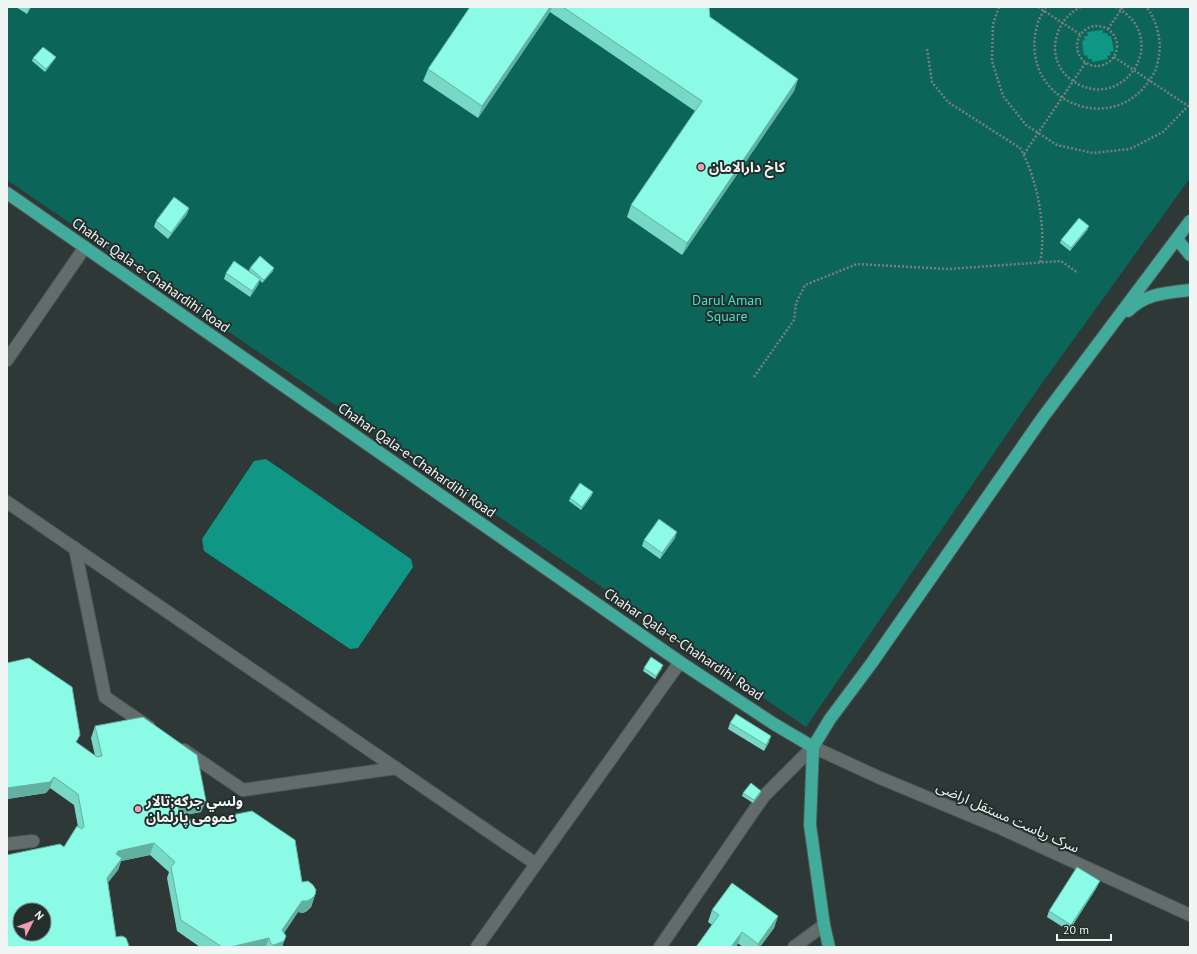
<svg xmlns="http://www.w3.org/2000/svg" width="1197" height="954" viewBox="0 0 1197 954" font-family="'PT Sans','Noto Sans Arabic',sans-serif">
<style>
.green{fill:#0c6559}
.water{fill:#0f9684}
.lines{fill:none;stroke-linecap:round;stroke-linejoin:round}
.minor-casing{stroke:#4e5856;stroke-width:14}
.major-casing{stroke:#4e5856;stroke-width:14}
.path{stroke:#777f7d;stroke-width:2.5;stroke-dasharray:2 2;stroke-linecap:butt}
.minor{stroke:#626d6b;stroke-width:12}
.major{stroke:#41ab9c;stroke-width:12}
.wall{fill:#78d8c6}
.shaded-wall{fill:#62b0a1}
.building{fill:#8cfbe6;stroke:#62b0a1;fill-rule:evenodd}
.poi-dot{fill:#f09ab4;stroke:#242e2c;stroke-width:1.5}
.labels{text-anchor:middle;stroke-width:4;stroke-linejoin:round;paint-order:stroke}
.poi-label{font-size:14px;font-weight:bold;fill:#eff6f4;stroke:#242e2c;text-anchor:start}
.street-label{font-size:14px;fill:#eff6f4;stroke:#242e2c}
.park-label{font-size:14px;fill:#3ee4cb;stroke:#242e2c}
</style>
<rect width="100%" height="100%" fill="#2e3836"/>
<!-- green -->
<path class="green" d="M7,7H1190V178L1040,386L806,727L7,180Z"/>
<!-- water -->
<g class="water">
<path d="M1103,30V33H1107L1108,36H1111L1114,51L1110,52L1111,55L1107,56L1108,59L1092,62V59H1088L1087,55L1084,56L1082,41L1085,40L1084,36H1088L1087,32Z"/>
<path d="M266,459L411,559L413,567L358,648L350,649L204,551L202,539L254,461Z"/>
</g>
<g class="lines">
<!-- minor casing -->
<g class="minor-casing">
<g id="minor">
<path d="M7,360L85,247"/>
<path d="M7,502L536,864"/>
<path d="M75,548L105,697L149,727"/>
<path d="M184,750L243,790L396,768"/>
<path d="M7,844L33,841"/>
<path d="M477,947L680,662"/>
<path d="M660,947L764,796L813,747L878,777L998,827L1190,915"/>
<path d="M794,947L824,925"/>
</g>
</g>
<!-- major casing -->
<g class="major-casing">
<g id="major">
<path d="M7,193L680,662L774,724L813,747"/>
<path d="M1177,239L1190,255"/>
<path d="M1128,311C1146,293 1166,293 1190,290"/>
<path d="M829,947L824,925L810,825L813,747L830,719L871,664L1043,417L1190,221"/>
</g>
</g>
<!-- path -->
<g class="path">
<path d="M999,7L993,24L992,61L1003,96L1026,125L1057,145L1093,153L1130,149L1163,132L1188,106L1190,102"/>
<path d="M1038,7L1081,35"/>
<path d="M1046,7C1043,13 1038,19 1037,26C1017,102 1117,142 1154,73C1157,68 1158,61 1159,55C1162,42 1156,17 1146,7"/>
<path d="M1081,7C1065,15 1057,28 1055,45C1054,57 1060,71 1069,78C1120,119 1175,39 1116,7"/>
<circle cx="1097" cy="46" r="20"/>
<path d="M1108,29L1123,7"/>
<path d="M927,49L932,82L948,102L1020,148C1037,177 1047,229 1040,263"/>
<path d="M1114,57L1188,106"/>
<path d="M1024,154L1086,62"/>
<path d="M754,377L794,320L796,303L805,285L857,264L948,269L1061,261L1078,273"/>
</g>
<!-- minor -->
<use href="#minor" class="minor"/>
<!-- major -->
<use href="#major" class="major"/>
</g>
<!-- wall -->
<g class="wall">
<path d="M16,7H31L27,14Z"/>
<path d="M470,7H709L710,17L798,79L794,91L682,255L627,217L631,205L695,111L550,12L478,118L423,81L428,69Z"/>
<path d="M56,57L54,60L45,72L32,61L33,58Z"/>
<path d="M189,208L187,214L168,239L154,227L156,221Z"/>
<path d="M1088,229L1070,251L1060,243L1061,240Z"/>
<path d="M250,268L273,271L262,283L260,280L258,285L250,297L224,279L226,273L255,276L249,271Z"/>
<path d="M592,495L581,510L569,501L570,498Z"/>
<path d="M675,538L660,559L642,546L644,540Z"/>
<path d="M644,668H662L655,679L643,671Z"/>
<path d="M730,723L769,742L764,751L728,729Z"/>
<path d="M95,726L201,812L185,815L198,826L302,882L315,895L311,907L307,911L303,913L298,912L284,933V941L282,947H200L177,931L167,878L169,872L150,855L121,861L118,870L108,882L116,937L126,938L7,947L64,847L78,827L74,805L50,788L46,793L7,799L77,743L95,756L91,738Z"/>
<path d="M761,791L760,794L753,803L742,796L743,793Z"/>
<path d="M1097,887L1069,931L1047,917L1049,911Z"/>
<path d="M712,910L778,916L774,928L760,947H743L708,922Z"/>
</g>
<!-- shaded-wall -->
<g class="shaded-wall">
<path d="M29,7H31L27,14Z"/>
<path d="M550,7H552L550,12L478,118L482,106Z"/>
<path d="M56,57L54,60L45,72L46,69Z"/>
<path d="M798,79L794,91L682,255L687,243Z"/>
<path d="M189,208L187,214L168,239L171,233Z"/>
<path d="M1089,226L1088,229L1070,251L1071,248Z"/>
<path d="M274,268L273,271L262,283L264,280Z"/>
<path d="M260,279L258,285L250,297L252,291Z"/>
<path d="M593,492L592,495L581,510L582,507Z"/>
<path d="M677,532L675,538L660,559L662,553Z"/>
<path d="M663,665L662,668L655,679L656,676Z"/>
<path d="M771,736L769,742L764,751L766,745Z"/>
<path d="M54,777L50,788L46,793L7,799V788Z"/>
<path d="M761,791L760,794L753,803L754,800Z"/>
<path d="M206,801L201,812L174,817L178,806Z"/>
<path d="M154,843L150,855L121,861L118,870L103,889L118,851Z"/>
<path d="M1100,881L1097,887L1069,931L1071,925Z"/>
<path d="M315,895L311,907L307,911L303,913L298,912L278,942L282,930L302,901Z"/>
<path d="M778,916L774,928L760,947H757L758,944Z"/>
<path d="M742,932L738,944L736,947H731Z"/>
<path d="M269,938L266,947H230Z"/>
<path d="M284,941L282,947H274V945Z"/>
</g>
<!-- building -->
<g class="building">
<path d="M470,7H550L482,106L428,69Z"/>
<path d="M563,7H709L710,17L798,79L687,243L631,205L702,101Z"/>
<path d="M43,47L56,57L46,69L33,58Z"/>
<path d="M174,197L189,208L171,233L156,221Z"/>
<path d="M1079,218L1089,226L1071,248L1061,240Z"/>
<path d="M260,256L274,268L264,280L250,268Z"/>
<path d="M234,261L260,279L252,291L226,273Z"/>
<path d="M580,483L593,492L582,507L570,498Z"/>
<path d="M659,519L677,532L662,553L644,540Z"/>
<path d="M651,657L663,665L656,676L644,668Z"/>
<path d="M29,658L72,687L80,735L76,742L97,757L102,756L95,726L143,717L197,755L206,801L178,806L179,811L198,826L202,821L252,811L295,840L302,882L308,881L313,885L316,890L315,895L311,899L307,901H302L282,930L286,936L284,941L274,945L271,944L269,938L230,947H222L181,920L171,867L175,862L154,843L118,851L116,854L122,858L107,878L116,937L122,936L126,938L129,946L128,947H7V855L60,844L64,847L77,826L82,829L84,826L78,794L54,777L50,782L7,788V663ZM20,910H44V934H20Z"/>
<path d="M736,714L771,736L766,745L730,723Z"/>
<path d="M751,783L761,791L754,800L743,793Z"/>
<path d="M1077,867L1100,881L1071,925L1049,911Z"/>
<path d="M732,883L778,916L758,944L742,932L731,947H696L719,915L712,910Z"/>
</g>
<!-- markers -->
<g class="poi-dot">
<circle cx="701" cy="167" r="4"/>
<circle cx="138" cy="809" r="4"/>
</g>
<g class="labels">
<!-- poi labels -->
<g class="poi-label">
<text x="709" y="172">کاخ دارالامان</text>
<text x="146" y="806">ولسي جرګه;تالار<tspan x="146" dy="16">عمومی پارلمان</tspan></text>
</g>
<!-- street labels -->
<g class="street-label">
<text transform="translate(151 275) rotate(35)" y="5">Chahar Qala-e-Chahardihi Road</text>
<text transform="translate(417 460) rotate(35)" y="5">Chahar Qala-e-Chahardihi Road</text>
<text transform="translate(684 644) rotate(34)" y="5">Chahar Qala-e-Chahardihi Road</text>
<text transform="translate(1008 817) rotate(24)" y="5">سرک ریاست مستقل اراضی</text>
</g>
<!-- park labels -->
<g class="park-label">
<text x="727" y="305">Darul Aman<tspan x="727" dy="16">Square</tspan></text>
</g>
</g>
<!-- border -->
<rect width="1197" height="954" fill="none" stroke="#eff6f4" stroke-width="16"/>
<!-- north arrow -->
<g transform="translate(32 922) rotate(48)"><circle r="19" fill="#242e2c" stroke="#757e7c"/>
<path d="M0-3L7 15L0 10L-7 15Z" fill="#f09ab4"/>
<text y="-6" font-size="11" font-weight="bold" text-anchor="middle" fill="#eff6f4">N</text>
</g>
<!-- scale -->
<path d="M1057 934v6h54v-6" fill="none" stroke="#eff6f4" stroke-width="2"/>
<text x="1063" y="934" font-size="12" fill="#eff6f4" stroke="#242e2c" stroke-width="3" paint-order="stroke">20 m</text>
</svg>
